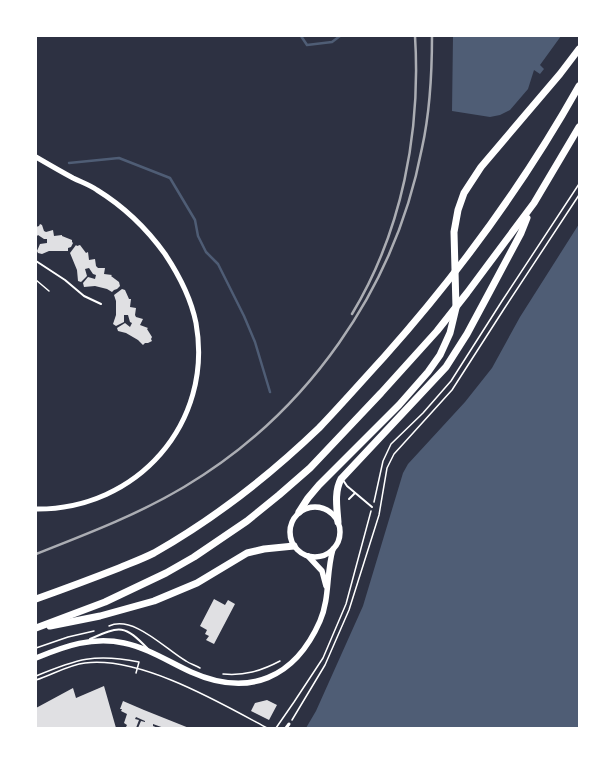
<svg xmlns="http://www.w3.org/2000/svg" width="615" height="764" viewBox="0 0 615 764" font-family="Merriweather,serif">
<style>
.water{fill:#4f5d75}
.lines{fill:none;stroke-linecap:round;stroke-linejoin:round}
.stream{stroke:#4f5d75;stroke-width:2.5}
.building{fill:#e0e0e3}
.path{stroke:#fff;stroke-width:1.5}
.service{stroke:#fff;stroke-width:2}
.pedestrian{stroke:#fff;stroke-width:3}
.tertiary{stroke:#fff;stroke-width:5}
.secondary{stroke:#fff;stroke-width:5.5}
.motorway{stroke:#fff;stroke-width:7}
.rail{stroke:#abadb3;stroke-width:2.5}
</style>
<rect width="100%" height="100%" fill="#2d3142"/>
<!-- water -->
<g class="water">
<path d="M453,36H561L540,65L544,69L540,74L534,70L528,89L510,110L500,115L490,117L452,111Z"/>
<path d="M579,224V728H306L316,711L363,606L403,473L408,464L465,402L492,368L520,317Z"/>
</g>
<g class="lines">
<!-- stream -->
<g class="stream">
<path d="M301,36L307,45L332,42L340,36"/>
<path d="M69,163L119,158L170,178L195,220L198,236L206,252L218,264L244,316L255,342L270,392"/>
</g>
</g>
<!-- building -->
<g class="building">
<path d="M40,224L42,225L44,231L46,232L53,230L54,236L62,235V236L72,240V242L73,243L71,247L68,248V251H49L42,254L38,253L37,251L40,244L47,243V239H44L38,235L36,237V227L39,226Z"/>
<path d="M76,245L77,246L80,245L86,253L88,252L89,260L95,259L96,266L98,268H105L104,274L112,275L111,276L119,282L120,286L117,289L114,290L112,292L107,289L95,286L84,287L83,283L88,277L95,279L96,275L93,274L89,268L85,269L87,276L81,282L78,281L77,270L70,253Z"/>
<path d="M122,289L125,290L129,299H131L130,307L136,308L135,315L136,317L143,319L140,325L148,328L147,329L152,337L151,339L152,341L148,343H145L143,345L138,340L126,333L118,331L117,328L125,323L130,327L132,323L130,322L128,315H124V322L116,326L113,324L116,315V301L114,295Z"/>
<path d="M214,599L225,605L228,600L235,604L214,644L206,640L209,636L205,634L207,630L200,626Z"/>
<path d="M104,686L116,728H36V708L73,688L76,698Z"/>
<path d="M267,700L277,705L269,720L251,711L255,703Z"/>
<path d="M123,701L144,710L189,728H164L153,724V726L158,728H138L141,721L145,722V721L136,717L135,719L139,720L136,728H129L126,727L127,725L124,723L127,714L121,711L122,709H120Z"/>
</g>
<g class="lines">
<!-- path -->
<g class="path">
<path d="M36,280L49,291"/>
<path d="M374,502L383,461L391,444L423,413L451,381L502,301L579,184"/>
<path d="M109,626C134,615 165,649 186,661C190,664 195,665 200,668"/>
<path d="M36,648L68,637L94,631"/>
<path d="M223,674C244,676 261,671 280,661"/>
<path d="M36,676C77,659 95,653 139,662L136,673"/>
<path d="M36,680C52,675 68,665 85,663C140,656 219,702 267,728"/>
<path d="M292,720L325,665L349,610L379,515L387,468L394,454L452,390L504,309L579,195"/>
<path d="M276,728L294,702L323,658L346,604L371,511"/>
</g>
<!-- service -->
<g class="service">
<path d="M36,261L65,280L84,296L101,304"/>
<path d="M343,480L347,486L372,507"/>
<path d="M349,499L355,493"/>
<path d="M90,639C120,626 124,624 148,649"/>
</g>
<!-- pedestrian -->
<path class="pedestrian" d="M286,728L289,724"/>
<!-- tertiary -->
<path class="tertiary" d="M36,157C48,164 60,171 73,178C81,182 90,185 97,190C123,206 147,229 165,254C179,275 191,298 196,323C214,423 137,510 36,509"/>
<!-- secondary -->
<g class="secondary">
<circle cx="315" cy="532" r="25"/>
<path d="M308,556L322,571L326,586"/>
<path d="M36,658C65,646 93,636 124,643C148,648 169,662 191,672C249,698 295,678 320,621C330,598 326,573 333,549"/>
</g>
<!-- motorway -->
<g class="motorway">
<path d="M299,512L308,498L319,485L399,405L428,372L440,355L450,333L456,308L454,232L458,210L464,193L481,167L560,74L579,49"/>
<path d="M338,522C337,508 334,492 341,479L446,367L467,334L489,293L521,233L527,218"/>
<path d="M36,599C64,589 91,579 119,568C131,563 142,559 154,553C214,519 269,476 319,428C341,405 362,381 384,357C458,274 524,184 579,86"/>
<path d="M50,626L100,616L154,601L197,583L247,553L264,549L294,546"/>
<path d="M36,628L105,602L166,573L194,557L247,521L279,495L310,468L381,393L437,331L467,293L534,203L579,127"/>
</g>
<!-- rail -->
<g class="rail">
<path d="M352,314C402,231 421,132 415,36"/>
<path d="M36,554C87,534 137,515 184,487C307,414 395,289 422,148C430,112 432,73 432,36"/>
</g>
</g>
<!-- border -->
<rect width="615" height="764" fill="none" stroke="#ffffff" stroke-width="74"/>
</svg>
